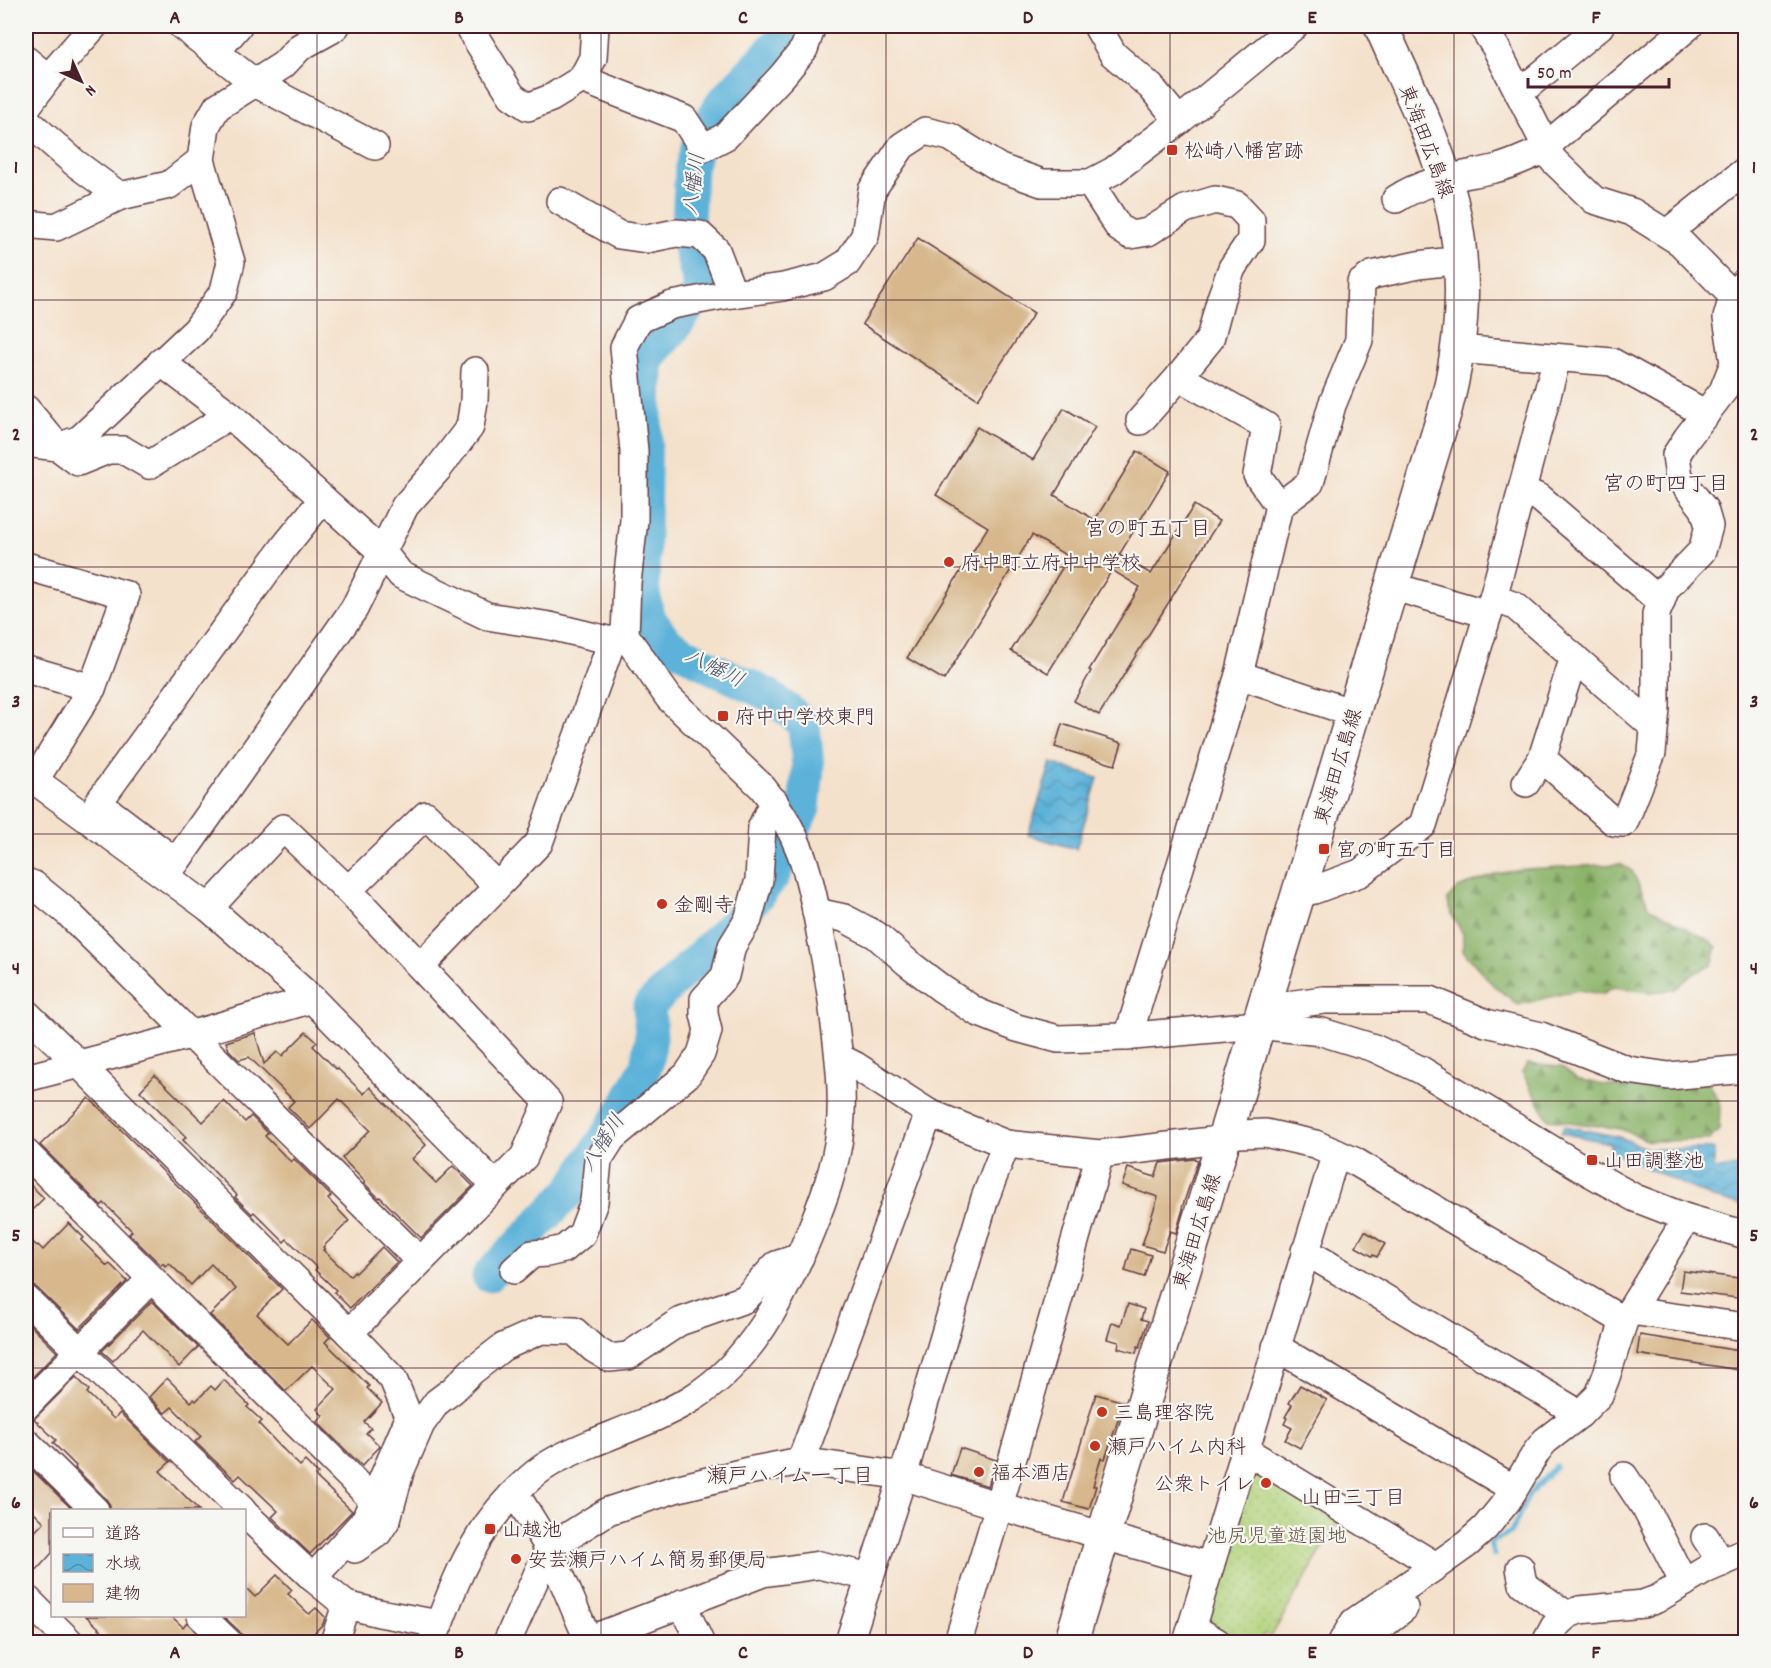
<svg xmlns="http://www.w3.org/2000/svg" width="1771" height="1668" viewBox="0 0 1771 1668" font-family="Dekko,'Klee One',sans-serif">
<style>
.grass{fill:url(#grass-dots);stroke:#7e7852;stroke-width:1.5}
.forest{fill:url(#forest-firs);stroke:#6b6a4a;stroke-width:1.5}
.water{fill:url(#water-waves);stroke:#536882;stroke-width:1.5}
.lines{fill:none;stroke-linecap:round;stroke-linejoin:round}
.stream{stroke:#5cb2d9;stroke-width:5}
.river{stroke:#5cb2d9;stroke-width:33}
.building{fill:#d7b78b}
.minor-casing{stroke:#643c43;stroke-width:30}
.major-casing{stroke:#643c43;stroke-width:36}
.minor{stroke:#fff;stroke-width:27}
.major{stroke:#fff;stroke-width:33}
.grid{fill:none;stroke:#4a1f2b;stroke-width:1.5;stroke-opacity:0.55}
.poi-dot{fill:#c8321e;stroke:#f6f6f2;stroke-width:2}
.labels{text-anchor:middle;stroke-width:4.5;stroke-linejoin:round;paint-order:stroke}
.street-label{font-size:20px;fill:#4a1f2b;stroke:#f6f6f2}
.poi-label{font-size:20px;fill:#4a1f2b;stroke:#f6f6f2;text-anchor:start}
.park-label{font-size:20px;fill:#695543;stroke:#f6f6f2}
.water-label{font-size:21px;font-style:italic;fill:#505268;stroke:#f6f6f2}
.neighbourhood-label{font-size:21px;fill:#4a1f2b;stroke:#f6f6f2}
.neatline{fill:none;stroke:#4a1f2b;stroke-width:2}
.grid-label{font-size:20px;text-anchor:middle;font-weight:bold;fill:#4a1f2b}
</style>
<defs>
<pattern id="grass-dots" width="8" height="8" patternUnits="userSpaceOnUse" patternTransform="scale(1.5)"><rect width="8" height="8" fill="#b1d27a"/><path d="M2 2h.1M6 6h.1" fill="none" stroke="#9ab46a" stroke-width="1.8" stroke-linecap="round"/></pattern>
<pattern id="forest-firs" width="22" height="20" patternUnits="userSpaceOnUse" patternTransform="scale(1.5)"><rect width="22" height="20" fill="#8cb46a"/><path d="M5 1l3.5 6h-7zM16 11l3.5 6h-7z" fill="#749257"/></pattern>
<pattern id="water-waves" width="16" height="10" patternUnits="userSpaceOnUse" patternTransform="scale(1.5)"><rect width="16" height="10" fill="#5cb2d9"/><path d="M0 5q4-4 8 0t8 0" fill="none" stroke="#4e90b0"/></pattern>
</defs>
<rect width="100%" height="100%" fill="#f6f6f2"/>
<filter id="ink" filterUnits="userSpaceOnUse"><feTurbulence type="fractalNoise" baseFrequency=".0167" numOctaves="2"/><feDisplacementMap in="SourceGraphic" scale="12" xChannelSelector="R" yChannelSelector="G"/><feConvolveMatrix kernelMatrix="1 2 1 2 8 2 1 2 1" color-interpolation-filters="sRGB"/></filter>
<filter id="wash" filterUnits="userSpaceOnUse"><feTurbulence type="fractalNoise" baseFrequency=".008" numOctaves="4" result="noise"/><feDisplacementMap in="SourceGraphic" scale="24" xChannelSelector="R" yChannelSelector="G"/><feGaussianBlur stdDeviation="1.35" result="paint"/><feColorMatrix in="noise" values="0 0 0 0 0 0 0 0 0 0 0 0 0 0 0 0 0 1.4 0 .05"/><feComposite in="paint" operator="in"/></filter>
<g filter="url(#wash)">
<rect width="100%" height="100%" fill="#f4e1cb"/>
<!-- grass -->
<path class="grass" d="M1260,1470L1340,1519L1271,1637L1265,1633L1259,1642H1243L1208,1623L1205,1616L1247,1476Z"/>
<!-- forest -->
<g class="forest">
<path d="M1620,864L1632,871L1650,908L1710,941L1717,947L1712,965L1693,974L1674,990L1648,992L1614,987L1602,994L1578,990L1518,1005L1493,985L1463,951V934L1453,917L1447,900L1458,888L1497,874L1523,869Z"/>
<path d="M1528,1064L1561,1067L1577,1079L1604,1085L1655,1088L1709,1083L1720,1103L1719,1130L1709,1140L1649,1141L1621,1129L1548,1119L1522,1072Z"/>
</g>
<!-- water -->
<g class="water">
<path d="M1051,763L1098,778L1076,849L1028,835Z"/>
<path d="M1564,1126L1620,1137L1648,1149H1714V1170L1745,1165V1206L1713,1198L1610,1151V1143L1561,1133Z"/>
</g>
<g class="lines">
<!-- stream -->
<path class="stream" d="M1494,1555L1490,1543L1511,1532L1529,1495L1556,1466"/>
<!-- river -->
<path class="river" d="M488,1276L571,1190L625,1107L646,1066L651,1037L649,1006L738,919L773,877L804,808L808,767L804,725L792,713L767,694L710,667L668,643L648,617L643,586L647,364L651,354L673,330L701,290L687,239L691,168L700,137L723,101L794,26"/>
</g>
<g id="blocks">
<!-- building -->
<g class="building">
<path d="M918,238L1034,313L978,399L862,324Z"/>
<path d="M1064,408L1095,427L1054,495L1095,520L1137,451L1170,471L1119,555L1151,574L1194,505L1219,521L1099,715L1074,701L1091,671L1089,670L1140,587L1112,570L1048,673L1011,651L1069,557L1032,535L944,680L907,658L988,527L936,495L977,427L1033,460Z"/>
<path d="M1062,724L1122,743L1115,765L1055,747Z"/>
<path d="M306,1032L317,1042L313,1046L336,1069L337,1068L364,1094L370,1087L426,1145L412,1159L436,1183L453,1166L473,1186L421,1238L380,1197L379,1198L364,1183L365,1182L342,1158L370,1130L339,1099L310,1129L288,1107L294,1101L249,1057L239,1060L229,1050L226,1042L255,1033L264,1064L277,1052L282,1056Z"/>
<path d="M155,1075L203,1122L224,1101L245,1122L251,1116L268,1133L265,1136L291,1162L294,1159L331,1196L328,1199L349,1221L323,1247L325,1249L323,1250L350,1276L354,1271L356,1273L382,1247L397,1262L350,1308L334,1292L336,1290L315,1270L317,1268L287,1239L284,1242L254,1212L252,1214L235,1197L237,1195L183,1140L186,1137L140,1091Z"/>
<path d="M89,1098L282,1289L257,1314L288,1344L312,1320L330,1337L325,1342L369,1386L367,1388L382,1403L364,1422L371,1428L366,1433L380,1446L362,1466L317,1422L323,1416L317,1409L336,1389L312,1366L286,1391L210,1315L236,1289L211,1264L191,1285L169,1263L165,1266L163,1263L161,1265L129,1234L132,1231L104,1203L101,1206L40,1145Z"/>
<path d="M1194,1159L1198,1160L1182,1208L1183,1209L1176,1233L1170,1231L1163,1251L1142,1245L1158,1197L1122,1185L1128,1168L1155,1177L1160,1163Z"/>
<path d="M26,1181L44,1198L26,1216Z"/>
<path d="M69,1223L84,1238L81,1240L107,1266L110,1264L127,1281L79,1329L37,1288L30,1284H26V1236L37,1246L38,1245L43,1250Z"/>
<path d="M1365,1231L1385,1244L1377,1257L1373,1255L1372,1256L1356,1247Z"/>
<path d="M1131,1249L1151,1255L1144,1277L1125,1271Z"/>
<path d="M1683,1271L1746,1279V1299L1680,1291Z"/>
<path d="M152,1301L198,1347L179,1367L143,1330L113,1361L102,1351Z"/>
<path d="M1128,1304L1144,1309L1141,1319L1148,1321L1140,1347L1138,1346L1136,1353L1118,1348L1119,1342L1107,1339L1112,1322L1121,1325Z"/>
<path d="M26,1321L57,1352L26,1384Z"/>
<path d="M1640,1335L1746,1352V1371L1637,1354Z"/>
<path d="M76,1377L89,1390L87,1393L114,1419L120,1413L170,1462L160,1471L199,1510H110V1505L106,1499L75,1468L76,1466L53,1443L56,1440L34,1419Z"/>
<path d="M167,1378L191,1402L194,1399L196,1401L211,1386L215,1390L224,1380L249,1405L247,1407L262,1421L259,1424L277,1443L300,1466L305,1461L318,1474L315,1476L352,1511L310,1554L272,1517L278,1511L240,1475L235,1480L195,1442L201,1436L172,1407L165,1413L149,1397Z"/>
<path d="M1300,1385L1327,1400L1300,1448L1285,1440L1292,1428L1284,1424L1287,1418L1285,1417L1292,1405L1289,1403Z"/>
<path d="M1096,1394L1124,1402L1105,1459L1101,1458L1093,1486H1096L1089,1509L1063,1502Z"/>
<path d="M960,1448L996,1460L988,1486L951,1475Z"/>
<path d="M26,1464L73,1510H52V1553L34,1573L26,1565V1541L44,1522L26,1504Z"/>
<path d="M277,1575L292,1590L288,1594L309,1614L316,1608L325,1617L323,1624L315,1632L319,1636V1642H243V1637L239,1631L223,1616H244V1586L255,1597Z"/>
<path d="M86,1616H171L183,1627L187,1622L202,1639L199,1642H114Z"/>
</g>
</g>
</g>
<g filter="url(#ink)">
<use href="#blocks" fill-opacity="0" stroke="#643c43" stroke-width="1.5"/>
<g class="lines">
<!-- minor casing -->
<g class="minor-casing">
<g id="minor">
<path d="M182,26L255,83L375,146"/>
<path d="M468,26L512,96L528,107L551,98L582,79L593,58L595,26"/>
<path d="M1097,26L1113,54L1151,87L1179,121"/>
<path d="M1482,26L1496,48L1553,160L1594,200L1632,212L1680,242L1728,291L1746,297"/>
<path d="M215,53L238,26"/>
<path d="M26,60L48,78"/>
<path d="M582,79L684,119L703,148L726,136L783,75L804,49L812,26"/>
<path d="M1519,93L1600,26"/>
<path d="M26,108L48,78L94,26"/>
<path d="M26,120L75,163L120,196L169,185L201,160"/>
<path d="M1546,146L1689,26"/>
<path d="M1090,183L1119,228L1130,235L1148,232L1185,209L1215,200L1237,205L1251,220V240L1232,268L1221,298L1210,339L1179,377L1140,421"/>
<path d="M1396,199C1426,179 1460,177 1494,169C1512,165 1530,155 1547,149"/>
<path d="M560,201L619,235L647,239L676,233L700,235L716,250L733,294"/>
<path d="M26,224L56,227L120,196"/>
<path d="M1667,233L1746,170"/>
<path d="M1458,349L1612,362L1706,414"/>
<path d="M161,362L230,415L383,553L401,575L487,616L550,626L612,641L625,635"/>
<path d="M1179,377L1266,426L1257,475L1279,506"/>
<path d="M26,409L58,447L78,462L108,450H123L149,465L230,415"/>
<path d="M26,443L58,447L80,439L196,330L224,291L231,262L201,160L206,126L217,107L283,65L300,47L331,30L336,26"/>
<path d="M1522,490L1540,498L1661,602"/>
<path d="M323,499L285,546L98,803L176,862L354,609L405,506L438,469L470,427L474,401L475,371"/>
<path d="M26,566L126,595L92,688L35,780"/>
<path d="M1391,586L1488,614"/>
<path d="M1493,598L1515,606L1654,727"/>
<path d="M26,669L92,688"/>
<path d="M1239,675L1353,713"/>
<path d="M1542,758L1614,822L1624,823L1652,753L1656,708V614L1666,588L1702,551L1709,526L1704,509L1679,477L1676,455L1687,438L1723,391L1734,363L1727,318L1734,293L1746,281"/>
<path d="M26,774L209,908L312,999L495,1185"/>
<path d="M1526,783L1542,758L1574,657"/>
<path d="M26,882L34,885L67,912L420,1261"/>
<path d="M348,890L426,815L497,886"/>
<path d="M1300,893L1314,890L1360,873L1423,825L1493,598L1557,358"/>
<path d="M209,908L283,828L348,890L548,1102L524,1157L349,1333"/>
<path d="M816,912L844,918L876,935L908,963L942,989L977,1012L1017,1028L1058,1039L1122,1037L1258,1025L1322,1032L1374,1048L1421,1070L1592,1174L1635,1198L1687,1218L1746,1235"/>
<path d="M421,966L539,843L612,641"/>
<path d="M26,1013L79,1064L349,1333L393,1379L409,1418L365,1520L313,1578"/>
<path d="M1258,1025L1287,1005L1324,1000H1430L1486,1023L1541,1036L1628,1070L1669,1076L1746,1069"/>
<path d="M1128,1037L1239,675L1279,506L1310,483L1332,405L1359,340L1361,283L1372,275L1418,265L1461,260"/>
<path d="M840,1058L856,1066L929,1113L1006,1144L1100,1154L1211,1141L1239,1134L1265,1133L1315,1144L1354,1161L1624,1321"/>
<path d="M26,1078L190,1035L312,999"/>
<path d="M26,1153L373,1500"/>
<path d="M1305,1251L1580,1414"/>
<path d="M514,1270L532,1254L547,1253L564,1249L582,1234L594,1202L598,1160L612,1138L687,1075L701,1054L708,1031L704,1014V999L725,976L732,946L748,920L759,880L762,826L774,801"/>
<path d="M26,1299L242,1510"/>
<path d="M1630,1311L1746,1327"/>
<path d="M1276,1347L1514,1489"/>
<path d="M26,1406L151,1279"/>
<path d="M26,1442L95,1510"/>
<path d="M1245,1450L1436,1566"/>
<path d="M801,1461L929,1113"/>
<path d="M1624,1476L1646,1509L1684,1583"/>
<path d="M515,1493L549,1548L589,1642"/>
<path d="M244,1513L313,1578L346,1605L379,1613L439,1624"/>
<path d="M1705,1537L1722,1563"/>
<path d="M355,1549L378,1533L387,1519L400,1472L421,1424L437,1402L453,1390L472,1371L503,1347L541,1330L574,1331L594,1349L609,1358L628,1356L679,1322L745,1299L776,1265L800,1257"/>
<path d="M1520,1568L1523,1584L1567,1615"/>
<path d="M26,1598L70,1642"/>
<path d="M682,1603L700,1642"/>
<path d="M201,1616L228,1642"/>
<path d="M1192,1627L1217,1642"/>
<path d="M588,1640L763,1573L819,1565L870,1577"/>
<path d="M334,1642L346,1605"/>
<path d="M432,1642C445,1610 456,1576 474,1546C488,1521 509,1496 531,1477C548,1462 569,1453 590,1444C624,1430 659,1418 691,1399C751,1362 783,1298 809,1235C823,1201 836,1167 840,1130C844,1089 838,1050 833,1009C830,981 824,954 819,926C809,871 799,831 762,787L669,698L625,635L627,583L634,520V451L624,347L638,320L672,305L725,295L783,287L824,277L847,263L865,236L872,190L902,146L925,131L950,137L1000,168L1042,183H1090L1113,171L1179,121L1294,26"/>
<path d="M507,1642L549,1548L608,1511L675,1489L748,1471L801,1461L903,1476L999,1506L1210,1566"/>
<path d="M849,1642L903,1476L985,1198L1006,1144"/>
<path d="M958,1642L999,1506L1100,1154"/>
<path d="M1187,1642L1336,1153"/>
<path d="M1342,1642L1354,1622L1436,1566L1467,1544L1485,1528L1507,1501L1537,1451L1545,1441L1580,1414L1599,1395L1606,1377L1624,1321L1687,1218"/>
<path d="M1365,1642L1368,1637L1404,1608"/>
<path d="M1546,1642L1554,1627L1567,1615L1579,1610L1643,1604L1657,1599L1707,1569L1746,1552"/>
</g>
</g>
<!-- major casing -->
<g class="major-casing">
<path id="major" d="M1071,1642L1444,414C1465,337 1469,259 1446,182C1430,128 1403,77 1381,26"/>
</g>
<!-- minor -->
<use href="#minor" class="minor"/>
<!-- major -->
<use href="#major" class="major"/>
</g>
</g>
<!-- grid -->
<path class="grid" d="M317,26V1642M601,26V1642M886,26V1642M1170,26V1642M1454,26V1642M26,300H1746M26,567H1746M26,834H1746M26,1101H1746M26,1368H1746"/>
<!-- markers -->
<g class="poi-dot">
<rect x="1166" y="144" width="12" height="12" rx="3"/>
<circle cx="949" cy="562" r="6"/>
<rect x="717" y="710" width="12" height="12" rx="3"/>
<rect x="1318" y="843" width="12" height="12" rx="3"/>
<circle cx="662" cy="904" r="6"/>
<rect x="1586" y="1154" width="12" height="12" rx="3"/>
<circle cx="1102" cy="1412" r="6"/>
<circle cx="1095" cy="1446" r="6"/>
<circle cx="979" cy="1472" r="6"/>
<circle cx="1266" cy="1483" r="6"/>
<rect x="484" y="1523" width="12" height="12" rx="3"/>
<circle cx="516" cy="1559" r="6"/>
</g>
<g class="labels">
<!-- street labels -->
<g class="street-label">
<text transform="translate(1427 141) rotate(69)" y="7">東海田広島線</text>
<text transform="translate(1337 766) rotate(-73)" y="7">東海田広島線</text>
<text transform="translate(1196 1231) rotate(-73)" y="7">東海田広島線</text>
</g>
<!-- poi labels -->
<g class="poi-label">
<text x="1184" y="157">松崎八幡宮跡</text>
<text x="961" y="569">府中町立府中中学校</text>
<text x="735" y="723">府中中学校東門</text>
<text x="1336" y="856">宮の町五丁目</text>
<text x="674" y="911">金剛寺</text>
<text x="1604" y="1167">山田調整池</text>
<text x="1114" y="1419">三島理容院</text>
<text x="1107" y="1453">瀬戸ハイム内科</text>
<text x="991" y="1479">福本酒店</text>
<text x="1254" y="1490" text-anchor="end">公衆トイレ</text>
<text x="502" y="1536">山越池</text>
<text x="528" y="1566">安芸瀬戸ハイム簡易郵便局</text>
</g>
<!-- park labels -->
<g class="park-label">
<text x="1277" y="1542">池尻児童遊園地</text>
</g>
<!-- water labels -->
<g class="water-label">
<text transform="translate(693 184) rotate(-83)" y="7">八幡川</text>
<text transform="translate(715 667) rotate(27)" y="7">八幡川</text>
<text transform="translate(602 1142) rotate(-57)" y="7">八幡川</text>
</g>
<!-- neighbourhood labels -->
<g class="neighbourhood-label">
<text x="1666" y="490">宮の町四丁目</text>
<text x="1148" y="535">宮の町五丁目</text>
<text x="790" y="1482">瀬戸ハイム一丁目</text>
<text x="1353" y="1504">山田三丁目</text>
</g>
</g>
<!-- margin -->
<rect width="1771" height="1668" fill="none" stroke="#f6f6f2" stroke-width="66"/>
<!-- legend -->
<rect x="51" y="1509" width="195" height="108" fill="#f6f6f2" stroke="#b1a0a2" stroke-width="1.5"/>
<rect x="63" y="1528" width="30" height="9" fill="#ffffff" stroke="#b1a0a2" stroke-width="1.5"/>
<text x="105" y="1539" font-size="18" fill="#4a1f2b">道路</text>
<rect x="63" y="1554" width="30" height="18" fill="url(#water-waves)" stroke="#b1a0a2" stroke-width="1.5"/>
<text x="105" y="1569" font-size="18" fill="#4a1f2b">水域</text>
<rect x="63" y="1584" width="30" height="18" fill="#d7b78b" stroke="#b1a0a2" stroke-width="1.5"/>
<text x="105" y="1599" font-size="18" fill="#4a1f2b">建物</text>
<!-- north arrow -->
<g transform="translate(81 81) rotate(135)" stroke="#f6f6f2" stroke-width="4.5" paint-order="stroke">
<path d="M0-4.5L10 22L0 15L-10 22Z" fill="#4a1f2b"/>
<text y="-9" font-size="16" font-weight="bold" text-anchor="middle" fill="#4a1f2b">N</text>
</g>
<!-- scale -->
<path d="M1528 78v9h141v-9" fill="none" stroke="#4a1f2b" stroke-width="3"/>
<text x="1537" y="78" font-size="18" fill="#4a1f2b" stroke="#f6f6f2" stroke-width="4.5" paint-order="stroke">50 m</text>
<rect x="33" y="33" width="1705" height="1602" class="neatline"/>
<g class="grid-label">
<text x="175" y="23">A</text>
<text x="459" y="23">B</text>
<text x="743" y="23">C</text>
<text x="1028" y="23">D</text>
<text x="1312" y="23">E</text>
<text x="1596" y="23">F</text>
<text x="16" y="173">1</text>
<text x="1754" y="173">1</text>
<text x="16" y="440">2</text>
<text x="1754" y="440">2</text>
<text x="16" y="707">3</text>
<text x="1754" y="707">3</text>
<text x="16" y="974">4</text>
<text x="1754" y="974">4</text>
<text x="16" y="1241">5</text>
<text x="1754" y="1241">5</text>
<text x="16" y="1508">6</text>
<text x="1754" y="1508">6</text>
<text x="175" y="1658">A</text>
<text x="459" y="1658">B</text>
<text x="743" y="1658">C</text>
<text x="1028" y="1658">D</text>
<text x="1312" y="1658">E</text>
<text x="1596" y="1658">F</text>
</g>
</svg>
